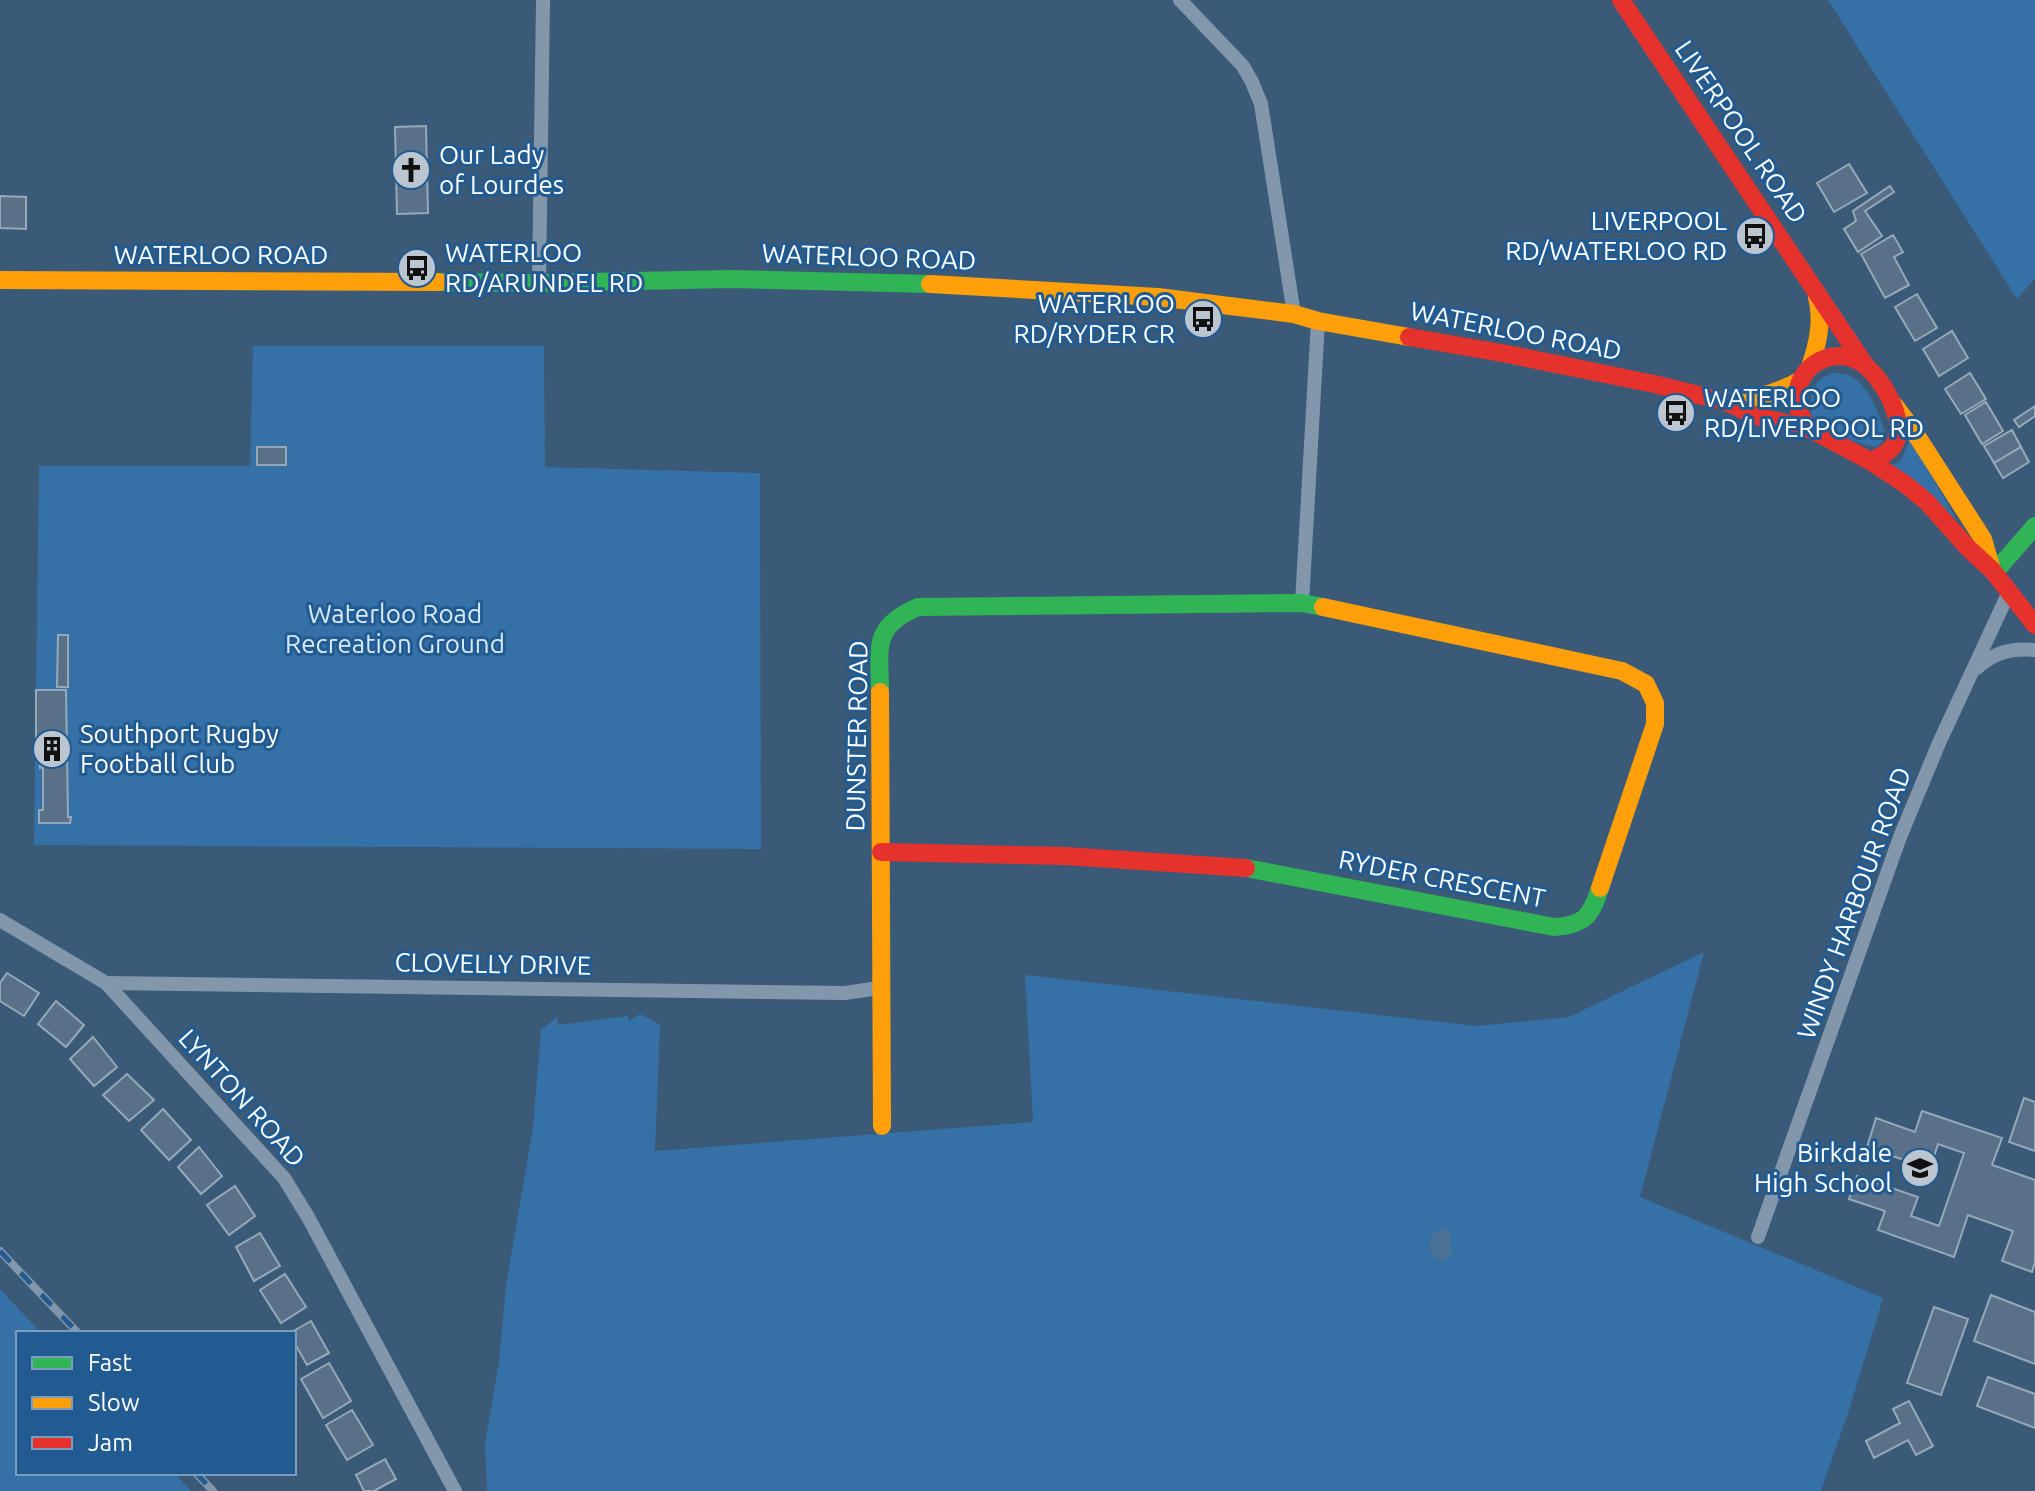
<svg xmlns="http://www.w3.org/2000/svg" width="2035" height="1491" viewBox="0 0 2035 1491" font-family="Ubuntu,sans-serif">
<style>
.green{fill:#3571a7}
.water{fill:#4a7297}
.building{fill:#587188;stroke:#96a9b9;stroke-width:2}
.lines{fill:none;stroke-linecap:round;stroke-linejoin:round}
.street{stroke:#8297ab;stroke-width:14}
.fast{stroke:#30b455;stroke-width:18}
.slow{stroke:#ff9f0a;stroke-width:18}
.jam{stroke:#e5322d;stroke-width:18}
.rail-casing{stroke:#8196ab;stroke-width:8}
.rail{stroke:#215b91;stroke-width:5;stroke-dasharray:15;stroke-linecap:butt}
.labels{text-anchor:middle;stroke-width:6;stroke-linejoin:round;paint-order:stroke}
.street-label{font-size:26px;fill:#fff;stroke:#215b91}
.poi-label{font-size:26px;fill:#fff;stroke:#215b91;text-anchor:start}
.park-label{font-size:26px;fill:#d7eaf9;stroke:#215b91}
</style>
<rect width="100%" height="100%" fill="#3a5a78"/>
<!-- green -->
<g class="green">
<path d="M1828,0H2035V278L2017,299Z"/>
<path d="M253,346H544L545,467L760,473L761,849L34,845L39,466H250Z"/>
<path d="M1832,373C1837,373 1841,373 1845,374C1867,380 1878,412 1885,432L1881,443L1876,447C1864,446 1826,432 1818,424C1807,413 1809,395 1817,383C1821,378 1827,376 1832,373Z"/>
<path d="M1910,439L1957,520L1892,466L1901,460Z"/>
<path d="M1704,952L1640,1197L1883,1298L1850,1407L1821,1491H487L485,1443L499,1362L506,1285L533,1128L541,1030L557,1017L558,1025L628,1016L629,1021L640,1014L660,1025L655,1151L1033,1122L1025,975L1477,1026L1569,1017Z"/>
<path d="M0,1289L41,1333H18V1473H174L191,1491H0Z"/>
</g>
<!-- water -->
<path class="water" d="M1440,1229H1450L1452,1253L1443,1262C1428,1256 1427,1246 1433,1233Z"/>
<!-- building -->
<g class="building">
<path d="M426,126L428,213L397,214L395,127Z"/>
<path d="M1849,164L1867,193L1834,212L1817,183Z"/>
<path d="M1890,186L1894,192L1865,211L1882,236L1858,252L1844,229L1856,221L1853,211Z"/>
<path d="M0,196L26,197V229L0,228Z"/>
<path d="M1893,235L1903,252L1894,257L1909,285L1885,298L1861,254Z"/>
<path d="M1917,294L1937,328L1915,341L1895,307Z"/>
<path d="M1952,331L1968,358L1939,376L1923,349Z"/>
<path d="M1970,373L1986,399L1961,414L1945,389Z"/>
<path d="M1986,402L2003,431L1982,444L1965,415Z"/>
<path d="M2035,406V416L2019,427L2014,420Z"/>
<path d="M2012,430L2021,447L1994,463L1984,446Z"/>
<rect x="257" y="447" width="29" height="18"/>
<path d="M2021,447L2029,462L2003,478L1994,463Z"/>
<path d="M58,635H68V687H57Z"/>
<path d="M36,690H66L68,817H71L70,823H39V810H43V767L40,768V758H36Z"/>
<path d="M7,973L39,993L24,1016L0,1001V983Z"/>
<path d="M56,1001L84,1025L66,1047L38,1024Z"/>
<path d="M93,1037L117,1067L94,1086L70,1059Z"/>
<path d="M127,1074L154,1100L129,1121L103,1095Z"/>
<path d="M2024,1098L2035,1102V1151L2009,1142Z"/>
<path d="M163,1109L191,1140L169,1160L141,1130Z"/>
<path d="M1922,1111L2002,1138L1992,1165L2035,1180V1262L2032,1272L2002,1261L2013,1231L1968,1215L1954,1257L1878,1230L1885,1211L1849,1199L1857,1176L1918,1197L1911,1216L1939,1226L1964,1153L1938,1144L1930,1169L1867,1147L1876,1118L1915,1132Z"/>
<path d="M199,1147L222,1176L201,1194L178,1167Z"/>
<path d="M235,1186L255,1216L229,1235L207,1205Z"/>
<path d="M260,1233L280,1266L254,1281L236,1247Z"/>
<path d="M285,1274L306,1307L281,1323L260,1290Z"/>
<path d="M1991,1295L2035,1312V1364L1974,1341Z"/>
<path d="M1934,1307L1968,1319L1941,1395L1907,1383Z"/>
<path d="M311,1321L329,1353L307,1365L294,1342V1333H290Z"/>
<path d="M329,1363L351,1401L323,1418L301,1379Z"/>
<path d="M1988,1377L2035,1394V1428L1977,1406Z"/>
<path d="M1909,1401L1933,1446L1916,1455L1908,1440L1874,1458L1866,1441L1900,1423L1893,1409Z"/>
<path d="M352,1410L373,1445L347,1460L326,1425Z"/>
<path d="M385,1459L396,1479L374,1491H364L356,1475Z"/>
</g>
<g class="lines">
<!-- street -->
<g class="street">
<path d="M1180,0L1243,66L1252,82L1261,104L1294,314"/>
<path d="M539,283L543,0"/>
<path d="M1302,603L1318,321"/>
<path d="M1977,668C1994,652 2012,648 2035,650"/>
<path d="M0,920L106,983L284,1178L308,1217L455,1491"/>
<path d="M106,983L845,993L879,988"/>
<path d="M1758,1237L1900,837L1939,743L2009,592"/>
</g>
<!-- fast -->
<g class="fast">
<path d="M439,282L539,283L731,279L930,284"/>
<path d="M1994,573L2035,526"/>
<path d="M880,692C880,648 871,627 918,607L1302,603L1323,607"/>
<path d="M1246,868L1554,927C1585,925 1591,916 1600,888"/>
</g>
<!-- slow -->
<g class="slow">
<path d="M0,280L439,282"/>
<path d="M930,284L1158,297L1294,314L1318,321L1409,337"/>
<path d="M1810,367C1818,343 1823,322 1817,297"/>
<path d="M1727,402C1753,399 1776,394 1799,381"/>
<path d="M1895,406L1913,430L1983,539L1992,570"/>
<path d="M1323,607L1622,671L1646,684L1655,703V724L1600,888"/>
<path d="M880,692L882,1126"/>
</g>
<!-- jam -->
<g class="jam">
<path d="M1621,0L1865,365"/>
<path d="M1409,337L1507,354L1654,384L1727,402L1753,415L1812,430"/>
<path d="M1870,461C1879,457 1890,453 1895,443C1907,420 1881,374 1860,362C1838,348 1807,360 1799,385C1794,402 1799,418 1812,430L1870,461L1905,484L1927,502L1968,548L1992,570L2035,625"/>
<path d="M881,852L1065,856L1246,868"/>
</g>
<!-- rail casing -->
<g class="rail-casing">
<g id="rail">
<path d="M0,1251L78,1333"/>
<path d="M196,1473L213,1491"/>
</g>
</g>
<!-- rail -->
<use href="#rail" class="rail"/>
</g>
<!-- icons -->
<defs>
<g id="church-disc" transform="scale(2)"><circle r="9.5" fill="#bac5d0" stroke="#215b91"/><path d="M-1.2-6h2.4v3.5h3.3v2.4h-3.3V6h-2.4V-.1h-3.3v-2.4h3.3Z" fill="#111"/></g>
<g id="bus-disc" transform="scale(2)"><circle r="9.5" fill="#bac5d0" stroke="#215b91"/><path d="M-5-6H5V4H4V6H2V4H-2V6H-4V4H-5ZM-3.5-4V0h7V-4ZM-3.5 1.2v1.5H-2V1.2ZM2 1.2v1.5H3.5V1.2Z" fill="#111"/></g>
<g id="building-disc" transform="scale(2)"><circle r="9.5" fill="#bac5d0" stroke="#215b91"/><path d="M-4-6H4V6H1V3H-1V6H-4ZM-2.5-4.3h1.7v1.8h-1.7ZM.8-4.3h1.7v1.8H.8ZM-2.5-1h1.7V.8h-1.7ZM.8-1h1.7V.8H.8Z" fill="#111"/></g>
<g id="school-disc" transform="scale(2)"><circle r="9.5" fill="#bac5d0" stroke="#215b91"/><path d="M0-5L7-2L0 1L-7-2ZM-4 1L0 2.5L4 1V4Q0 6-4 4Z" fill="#111"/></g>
</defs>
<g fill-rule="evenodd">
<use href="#church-disc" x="411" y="170"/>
<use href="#bus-disc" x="1755" y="236"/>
<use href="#bus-disc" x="417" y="268"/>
<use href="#bus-disc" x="1203" y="319"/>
<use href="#bus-disc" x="1676" y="413"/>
<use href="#building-disc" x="52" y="749"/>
<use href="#school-disc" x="1920" y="1168"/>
</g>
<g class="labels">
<!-- street labels -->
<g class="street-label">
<text transform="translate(1741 132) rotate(56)" y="9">LIVERPOOL ROAD</text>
<text x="221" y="264">WATERLOO ROAD</text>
<text transform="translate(869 257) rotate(2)" y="9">WATERLOO ROAD</text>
<text transform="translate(1516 331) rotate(11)" y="9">WATERLOO ROAD</text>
<text transform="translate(857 736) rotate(-89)" y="9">DUNSTER ROAD</text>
<text transform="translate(1442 879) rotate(11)" y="9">RYDER CRESCENT</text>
<text transform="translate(1854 903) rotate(-70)" y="9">WINDY HARBOUR ROAD</text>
<text transform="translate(493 964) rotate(1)" y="9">CLOVELLY DRIVE</text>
<text transform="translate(242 1098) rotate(48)" y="9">LYNTON ROAD</text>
</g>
<!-- poi labels -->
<g class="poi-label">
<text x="439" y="164">Our Lady<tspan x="439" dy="30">of Lourdes</tspan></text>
<text x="1727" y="230" text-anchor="end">LIVERPOOL<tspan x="1727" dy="30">RD/WATERLOO RD</tspan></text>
<text x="445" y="262">WATERLOO<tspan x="445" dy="30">RD/ARUNDEL RD</tspan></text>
<text x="1175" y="313" text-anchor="end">WATERLOO<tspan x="1175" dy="30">RD/RYDER CR</tspan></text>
<text x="1704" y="407">WATERLOO<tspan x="1704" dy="30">RD/LIVERPOOL RD</tspan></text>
<text x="80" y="743">Southport Rugby<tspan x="80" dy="30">Football Club</tspan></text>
<text x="1892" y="1162" text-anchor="end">Birkdale<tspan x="1892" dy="30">High School</tspan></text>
</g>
<!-- park labels -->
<g class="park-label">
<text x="395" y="623">Waterloo Road<tspan x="395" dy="30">Recreation Ground</tspan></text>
</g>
</g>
<!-- legend -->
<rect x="16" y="1331" width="280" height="144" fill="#215b91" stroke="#7a9dbd" stroke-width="2"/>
<rect x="32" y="1357" width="40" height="12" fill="#30b455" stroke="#7a9dbd" stroke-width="2"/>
<text x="88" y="1371" font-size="24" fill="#ffffff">Fast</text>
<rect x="32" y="1397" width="40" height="12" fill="#ff9f0a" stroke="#7a9dbd" stroke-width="2"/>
<text x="88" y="1411" font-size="24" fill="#ffffff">Slow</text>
<rect x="32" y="1437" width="40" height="12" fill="#e5322d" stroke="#7a9dbd" stroke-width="2"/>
<text x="88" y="1451" font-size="24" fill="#ffffff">Jam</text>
</svg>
